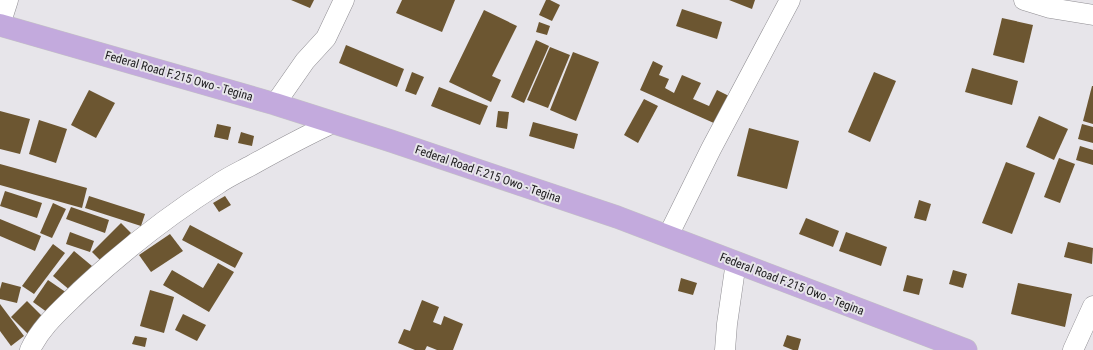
<svg xmlns="http://www.w3.org/2000/svg" width="1093" height="350" viewBox="0 0 1093 350" font-family="'Roboto Condensed',sans-serif">
<style>
.building{fill:#6c5631}
.lines{fill:none;stroke-linecap:round;stroke-linejoin:round}
.minor-casing{stroke:#8f8d92;stroke-width:21}
.primary-casing{stroke:#c4c4c4;stroke-width:23}
.minor{stroke:#fff;stroke-width:20}
.primary{stroke:#c3aadd;stroke-width:22}
.labels{text-anchor:middle;stroke-width:4;stroke-linejoin:round;paint-order:stroke}
.street-label{font-size:12px;fill:#1c1b1d;stroke:#e7e5ea}
</style>
<rect width="100%" height="100%" fill="#e7e5ea"/>
<!-- building -->
<g class="building">
<path d="M291,0H314L310,8Z"/>
<path d="M402,0H455L442,32L396,13Z"/>
<path d="M546,0H550L560,5L552,21L539,15Z"/>
<path d="M729,0H755L752,9Z"/>
<path d="M682,9L722,22L717,39L676,26Z"/>
<path d="M484,10L517,26L492,76L501,80L491,102L449,82Z"/>
<path d="M1002,18L1033,25L1024,63L993,55Z"/>
<path d="M539,22L550,26L547,35L536,32Z"/>
<path d="M536,40L549,46L524,103L511,97Z"/>
<path d="M346,45L404,69L397,87L339,63Z"/>
<path d="M550,47L570,55L548,108L527,100Z"/>
<path d="M573,52L599,62L576,121L550,110Z"/>
<path d="M653,61L663,66L659,75L669,79L665,88L674,93L682,75L701,83L693,99L709,106L717,90L729,96L716,124L640,90Z"/>
<path d="M972,68L1018,81L1012,105L965,92Z"/>
<path d="M412,72L424,77L416,95L405,91Z"/>
<path d="M874,72L896,81L870,142L848,132Z"/>
<path d="M1092,86H1093V124L1083,121Z"/>
<path d="M439,87L488,106L480,125L431,106Z"/>
<path d="M89,90L115,103L96,138L71,125Z"/>
<path d="M644,99L658,106L638,143L624,135Z"/>
<path d="M0,111L30,119L20,154L0,149Z"/>
<path d="M498,111L509,112L507,129L496,127Z"/>
<path d="M1039,116L1068,129L1054,160L1026,147Z"/>
<path d="M39,120L67,129L56,163L29,154Z"/>
<path d="M533,122L578,134L574,149L529,136Z"/>
<path d="M217,124L231,127L228,140L214,137Z"/>
<path d="M1082,124L1093,127V143L1078,139Z"/>
<path d="M749,128L799,141L787,189L737,176Z"/>
<path d="M241,132L254,136L252,146L238,143Z"/>
<path d="M1080,146L1093,150V165L1076,160Z"/>
<path d="M1059,158L1075,164L1060,203L1044,197Z"/>
<path d="M1006,162L1035,173L1012,234L982,223Z"/>
<path d="M0,164L87,188L82,208L0,185Z"/>
<path d="M5,191L42,203L37,218L0,206Z"/>
<path d="M89,196L145,214L141,226L85,208Z"/>
<path d="M225,196L231,205L219,212L213,203Z"/>
<path d="M919,200L931,204L926,221L914,218Z"/>
<path d="M53,203L66,209L52,238L40,233Z"/>
<path d="M71,207L109,220L105,233L66,219Z"/>
<path d="M806,218L839,231L833,247L799,234Z"/>
<path d="M0,219L41,236L35,251L0,236Z"/>
<path d="M121,223L131,233L102,262L92,252Z"/>
<path d="M190,225L243,253L235,268L182,240Z"/>
<path d="M70,232L94,241L90,252L66,244Z"/>
<path d="M846,232L887,247L881,266L839,251Z"/>
<path d="M170,234L183,251L151,272L139,255Z"/>
<path d="M1068,242L1093,248L1092,264L1064,257Z"/>
<path d="M53,244L65,253L34,294L22,286Z"/>
<path d="M74,251L92,266L71,291L53,276Z"/>
<path d="M218,263L234,272L209,312L163,285L172,270L203,288Z"/>
<path d="M953,270L967,274L963,288L949,284Z"/>
<path d="M907,275L923,279L919,295L903,291Z"/>
<path d="M681,278L697,283L693,295L678,291Z"/>
<path d="M48,280L67,293L51,315L33,302Z"/>
<path d="M2,282L21,287L17,303L0,299V289Z"/>
<path d="M1018,283L1072,294L1065,327L1011,314Z"/>
<path d="M150,290L174,297L164,333L140,326Z"/>
<path d="M422,300L439,307L433,322L441,325L444,316L463,324L453,350H437L427,346L425,350H415L398,343L404,329L410,331Z"/>
<path d="M27,301L44,318L28,334L11,317Z"/>
<path d="M0,304L24,336L11,346L0,331Z"/>
<path d="M183,314L206,325L197,341L175,330Z"/>
<path d="M787,335L801,339L798,350H793L783,346Z"/>
<path d="M135,336L147,338L145,347L132,344Z"/>
</g>
<g class="lines">
<!-- minor casing -->
<g class="minor-casing">
<g id="minor">
<path d="M1024,0L1050,8L1093,15"/>
<path d="M0,25L8,0"/>
<path d="M275,104L305,61L326,38L344,0"/>
<path d="M668,236L711,149L790,0"/>
<path d="M30,350C41,326 62,309 81,290C123,251 169,215 218,184C228,177 241,171 252,165C279,150 305,136 333,123"/>
<path d="M725,350L727,324L736,262"/>
<path d="M1073,350L1093,306"/>
</g>
</g>
<!-- primary casing -->
<g class="primary-casing">
<path id="primary" d="M0,25L275,104L391,141L617,217L966,350"/>
</g>
<!-- minor -->
<use href="#minor" class="minor"/>
<!-- primary -->
<use href="#primary" class="primary"/>
</g>
<g class="labels">
<!-- street labels -->
<g class="street-label">
<text transform="translate(179 76) rotate(16)" y="4">Federal Road F.215 Owo - Tegina</text>
<text transform="translate(488 174) rotate(19)" y="4">Federal Road F.215 Owo - Tegina</text>
<text transform="translate(792 284) rotate(21)" y="4">Federal Road F.215 Owo - Tegina</text>
</g>
</g>
</svg>
